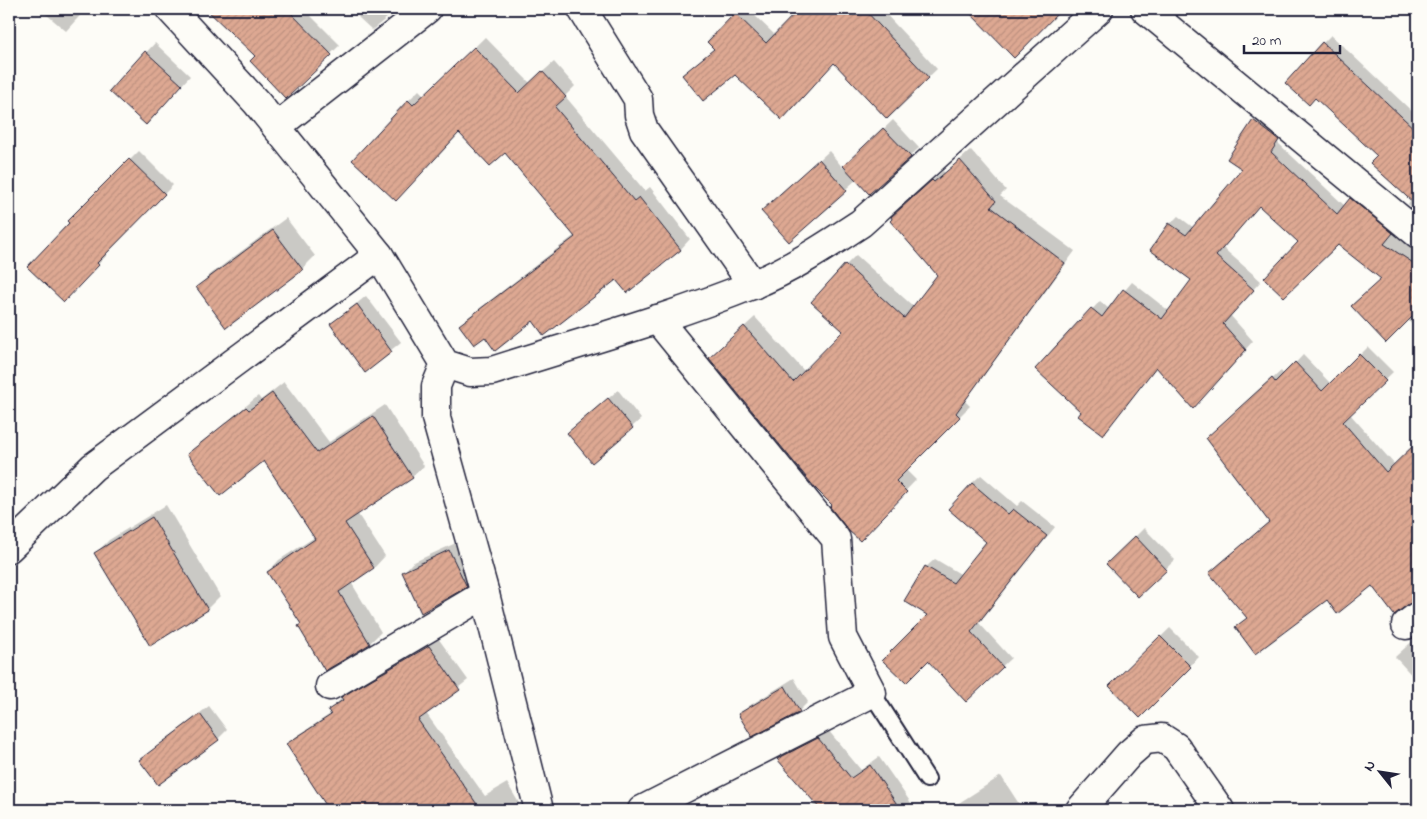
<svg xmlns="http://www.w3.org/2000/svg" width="1427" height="819" viewBox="0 0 1427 819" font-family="'Indie Flower',sans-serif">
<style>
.shadow{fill:#0003}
.building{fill:url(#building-hatch);stroke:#22223b}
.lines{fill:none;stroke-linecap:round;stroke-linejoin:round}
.lane-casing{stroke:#22223b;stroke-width:20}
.street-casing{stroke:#22223b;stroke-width:31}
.secondary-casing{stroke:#22223b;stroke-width:31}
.lane{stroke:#fdfcf7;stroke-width:16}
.street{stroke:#fdfcf7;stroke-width:28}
.secondary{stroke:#fdfcf7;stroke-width:28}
</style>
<defs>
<pattern id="building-hatch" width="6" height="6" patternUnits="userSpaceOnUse" patternTransform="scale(1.25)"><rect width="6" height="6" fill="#dda892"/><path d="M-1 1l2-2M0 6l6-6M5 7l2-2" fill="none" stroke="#bd907f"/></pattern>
</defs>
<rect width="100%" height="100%" fill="#fdfcf7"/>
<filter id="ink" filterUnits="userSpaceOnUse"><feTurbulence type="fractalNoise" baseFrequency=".02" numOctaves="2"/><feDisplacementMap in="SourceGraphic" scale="10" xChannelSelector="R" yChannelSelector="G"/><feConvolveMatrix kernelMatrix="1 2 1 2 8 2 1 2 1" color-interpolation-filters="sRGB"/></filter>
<g filter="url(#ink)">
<!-- shadow -->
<g class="shadow">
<path d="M40,9H86L66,31Z"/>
<path d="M212,9H304L340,45L286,97L257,56L210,11Z"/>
<path d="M366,9H398L372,30L358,17Z"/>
<path d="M741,9H748L775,35L801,9H881L937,69L887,117L834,62L715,48L709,42Z"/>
<path d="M968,9H1060L1014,56Z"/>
<path d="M1331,35L1418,117V213L1408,204L1411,199L1379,155L1323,43Z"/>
<path d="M485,37L530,83L554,62L575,86L565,96L645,191L650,187L690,239L680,250L617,278L534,320L485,336L460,325L471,315L575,235L505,151L460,131L407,189L408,101L419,90L425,96Z"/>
<path d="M155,43L190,76L155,114L110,91Z"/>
<path d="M1261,113L1286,131L1278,143L1345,206L1358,191L1418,239V331L1408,320L1382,278L1338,244L1300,242L1260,205L1223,248L1261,281L1230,315L1253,341L1200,400L1157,366L1102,433L1037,369L1100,301L1109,309L1132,282L1169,311L1193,279L1170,224L1178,216L1194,228L1243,169L1254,121Z"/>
<path d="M893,120L919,148L910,156L857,179L789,240L772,203L829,151L843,168Z"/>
<path d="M971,150L1006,190L1000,196L1075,251L965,401L970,406L906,470L916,480L870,528L834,505L721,348L755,317L805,372L845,331L846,265L856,255L914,307L939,275L903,207L943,171L945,173Z"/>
<path d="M139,151L173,185L105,254L107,255L73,291L69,221Z"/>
<path d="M286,218L315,256L302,269L198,287L211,274Z"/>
<path d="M9,270L13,274L9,279Z"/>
<path d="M366,296L401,342L365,371L331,325Z"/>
<path d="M1368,347L1393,372L1350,414L1395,465L1418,442V592L1407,603L1373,585L1236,627L1248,617L1218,565L1270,521L1216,431L1281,371L1284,375L1303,355L1331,384Z"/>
<path d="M284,382L329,442L385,405L424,466L412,477L357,513L385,556L374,568L351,582L381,632L370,643L325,669L302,624L268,572L279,560L315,537L264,459L188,454L258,396L261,400Z"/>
<path d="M618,390L641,419L592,462L578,425Z"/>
<path d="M981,475L1017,506L1022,501L1055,527L979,623L1011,658L966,700L929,615L926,567L935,559L962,575L988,542L972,483Z"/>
<path d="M166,505L220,596L207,609L96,553L109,540Z"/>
<path d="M1144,528L1175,560L1138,595L1108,564Z"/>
<path d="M458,542L475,577L466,586L404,572L412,563Z"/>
<path d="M1170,628L1199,657L1140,716L1110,686Z"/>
<path d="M1418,636V680L1417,681L1395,657Z"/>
<path d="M438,638L468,680L426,713L485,796L507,783L519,803L512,810H331L288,744L297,736L332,713L330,710L351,689Z"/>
<path d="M794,678L808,702L799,711L740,715L749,706Z"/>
<path d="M209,706L227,730L218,739L140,760Z"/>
<path d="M828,730L861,770L879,757L916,810H815L812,807L816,803L779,759L788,750Z"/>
<path d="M1001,776L1023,810H948Z"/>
</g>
<!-- building -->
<g class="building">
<path d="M206,9H287L332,55L286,99L250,61L255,56Z"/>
<path d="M799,9H864L929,78L887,119L834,63L782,120L735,75L703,101L682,75L714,49L707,42L735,13L766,43Z"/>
<path d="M966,9H1062L1014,58Z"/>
<path d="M1322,42L1418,132V207L1370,163L1377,156L1315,98L1309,105L1285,83Z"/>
<path d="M474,47L519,93L542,71L566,97L555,107L634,201L639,197L681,250L627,293L616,280L544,336L533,321L495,351L485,337L474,345L459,325L575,237L505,153L490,166L459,133L396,201L352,160L408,100L413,105Z"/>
<path d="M145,51L182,85L146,125L109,91Z"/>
<path d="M1253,120L1279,140L1271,152L1337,214L1350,198L1393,233L1384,244L1418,266V311L1386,343L1351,306L1381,279L1338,245L1284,297L1264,278L1298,242L1259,206L1216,256L1254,290L1223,324L1246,350L1193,409L1156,367L1103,435L1078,416L1081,412L1035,369L1091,308L1102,317L1123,289L1162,319L1191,280L1150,250L1169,223L1186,235L1242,169L1227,159Z"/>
<path d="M883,128L911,157L869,194L843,166Z"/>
<path d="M129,159L165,194L97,263L99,265L64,302L27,267L69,223L67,221Z"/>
<path d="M819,159L847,191L789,242L761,211Z"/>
<path d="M960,160L996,201L991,207L1065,263L956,413L960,417L896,481L907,492L860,541L848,530L830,507L832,505L815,488L709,358L744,326L793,382L843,331L811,302L845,264L904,318L937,275L890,221L892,219L891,217L932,180L934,182Z"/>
<path d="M273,230L303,270L226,328L196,287Z"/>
<path d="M357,304L392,352L365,373L330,324Z"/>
<path d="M1359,354L1386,381L1343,422L1386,472L1418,441V601L1409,604L1394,615L1372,586L1337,614L1327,600L1255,654L1235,627L1247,618L1209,573L1269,522L1206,438L1272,378L1275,382L1295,362L1322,391Z"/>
<path d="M272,393L317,453L373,416L413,478L345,523L374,568L339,592L370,644L325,671L298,626L301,624L267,572L315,539L264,461L220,496L187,454L246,407L249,410Z"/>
<path d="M608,398L633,428L592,463L567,433Z"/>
<path d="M972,483L1008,514L1013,509L1047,536L971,632L1003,667L966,702L928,661L906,683L882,660L927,615L904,601L925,566L953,583L986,542L948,509Z"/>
<path d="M152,517L208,610L150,646L94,553Z"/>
<path d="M1135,536L1167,570L1138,597L1106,564Z"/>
<path d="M449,550L467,587L421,613L402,572Z"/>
<path d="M1160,636L1191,667L1140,718L1109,686Z"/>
<path d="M429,646L460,690L418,720L481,810H329L286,744L331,715L328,710L343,700L341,697Z"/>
<path d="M785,686L800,712L752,737L738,714Z"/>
<path d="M200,714L219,740L158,785L139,760Z"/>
<path d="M818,738L851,778L870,765L901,810H821L777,759Z"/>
</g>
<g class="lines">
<!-- lane casing -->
<g class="lane-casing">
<path id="lane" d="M872,693L927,779"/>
</g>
<!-- street casing -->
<g class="street-casing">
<g id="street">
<path d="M582,9L638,99L639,115L644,130L753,285"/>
<path d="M276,127L427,9"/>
<path d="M445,364L436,386V418L485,594L539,810"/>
<path d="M1406,625L1418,616"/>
<path d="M330,686L485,594"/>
<path d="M642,810L872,693L843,637L836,539L657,319"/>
<path d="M1080,810L1129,754L1145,740L1162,738L1176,747L1220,810"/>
</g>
</g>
<!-- secondary casing -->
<g class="secondary-casing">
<g id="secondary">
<path d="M170,9L257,103L379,255L445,364L470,372L492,371C579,343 668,319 752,285C790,270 826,246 861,223L1099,9"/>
<path d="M1145,9L1418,234"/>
<path d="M9,548L93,467L379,255"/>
</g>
</g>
<!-- lane -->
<use href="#lane" class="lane"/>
<!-- street -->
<use href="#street" class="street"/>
<!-- secondary -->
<use href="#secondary" class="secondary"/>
</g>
</g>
<!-- margin -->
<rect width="1427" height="819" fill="none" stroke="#fdfcf7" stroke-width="30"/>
<rect x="15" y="15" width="1397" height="789" fill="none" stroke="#22223b" stroke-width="2" filter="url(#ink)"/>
<!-- north arrow -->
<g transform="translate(1380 772) rotate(300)" stroke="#fdfcf7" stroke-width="4" paint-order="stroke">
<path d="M0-4L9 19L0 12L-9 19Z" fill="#22223b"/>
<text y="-8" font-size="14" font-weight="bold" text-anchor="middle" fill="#22223b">N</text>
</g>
<!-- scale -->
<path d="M1244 45v8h96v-8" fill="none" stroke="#22223b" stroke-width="2.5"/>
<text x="1252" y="45" font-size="15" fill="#22223b" stroke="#fdfcf7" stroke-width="4" paint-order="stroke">20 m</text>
</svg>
